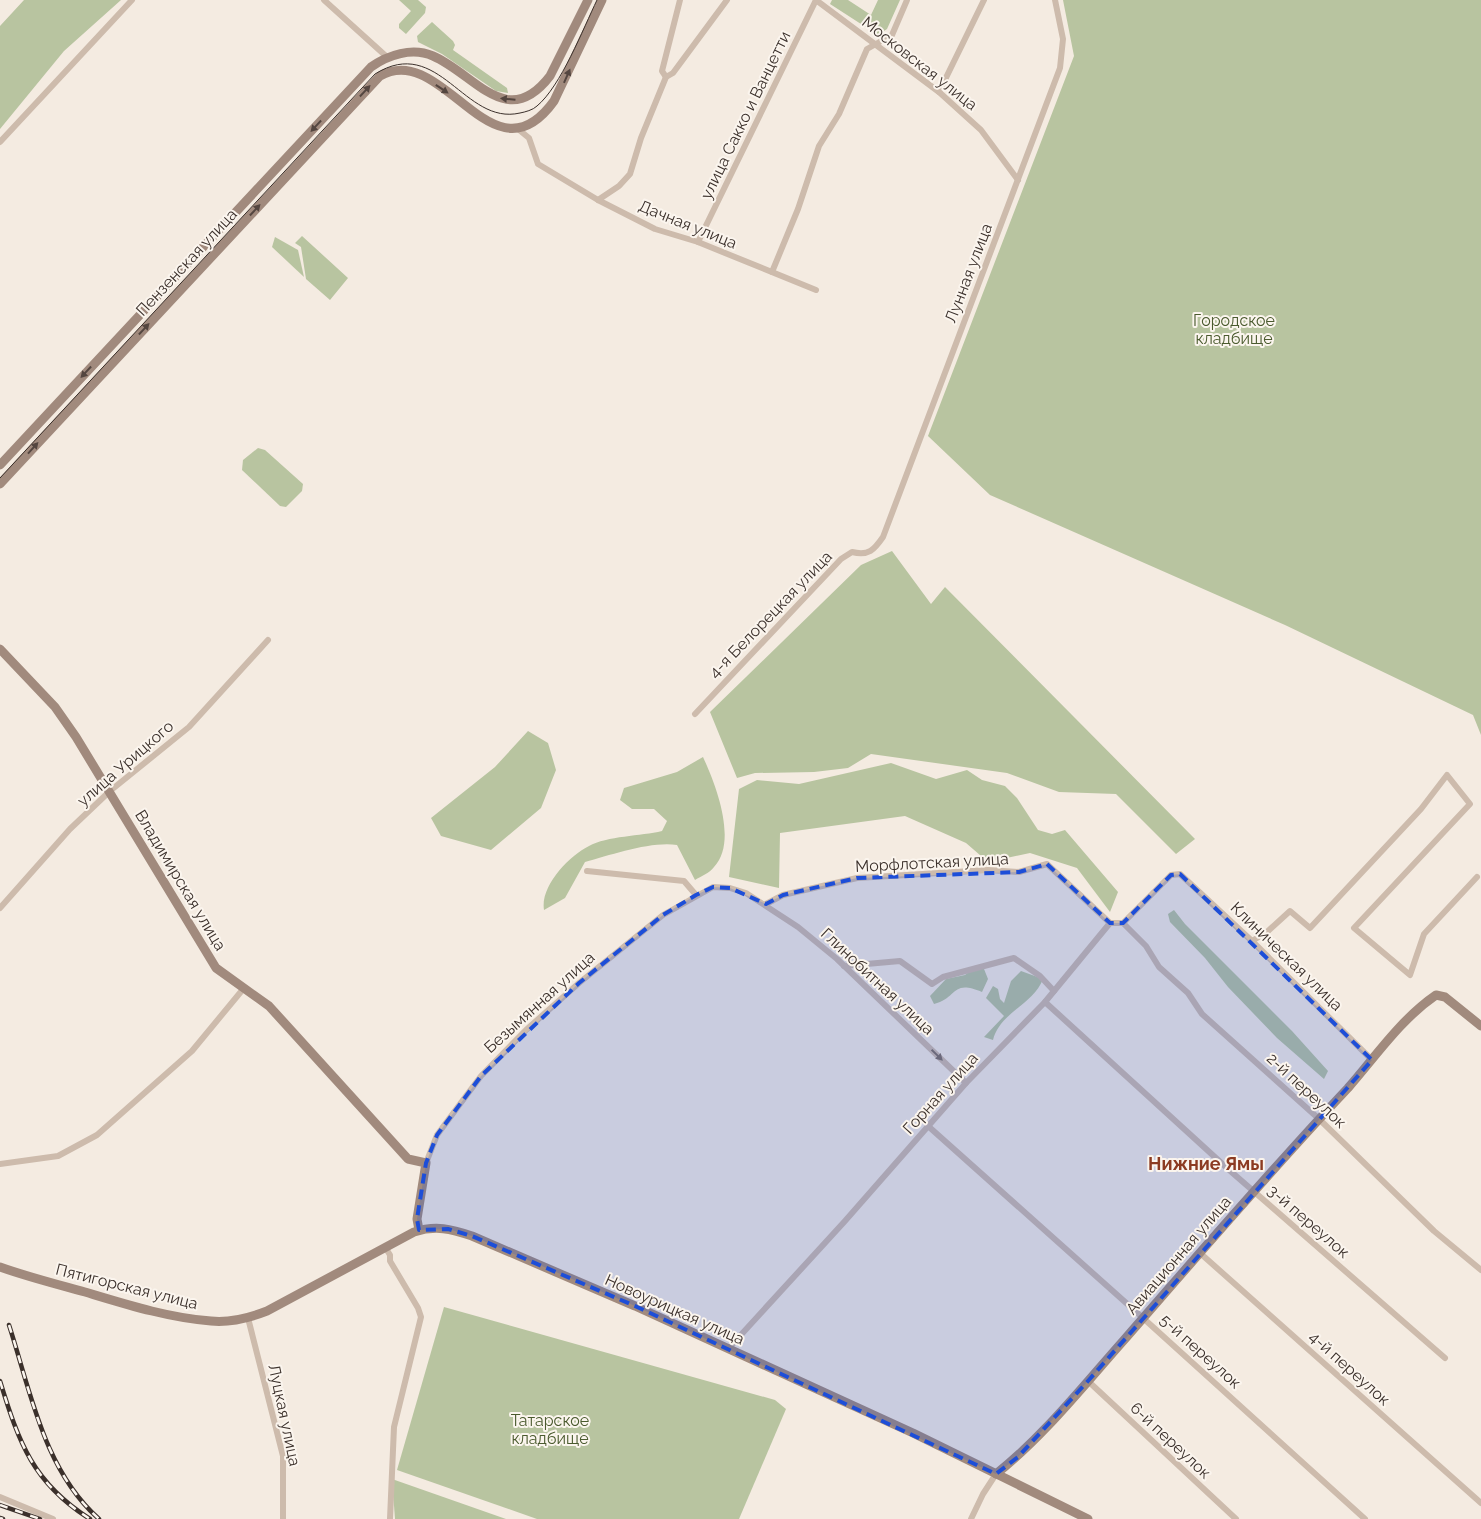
<svg xmlns="http://www.w3.org/2000/svg" width="1481" height="1519" viewBox="0 0 1481 1519" font-family="Raleway,sans-serif">
<style>
.green{fill:#b8c4a0}
.lines{fill:none;stroke-linecap:round;stroke-linejoin:round}
.street{stroke:#cdbbac;stroke-width:6}
.secondary{stroke:#a18a7d;stroke-width:9}
.tram{stroke:#3b302b;stroke-width:1}
.rail-casing{stroke:#3b302b;stroke-width:4.5}
.rail{stroke:#fbf5ee;stroke-width:2.5;stroke-dasharray:8;stroke-linecap:butt}
.oneway{fill:#544640}
.oneway2{fill:#7d6f65}
.marked{fill:#1d4ed8;fill-opacity:0.2;stroke:#1d4ed8;stroke-width:4;stroke-dasharray:10 6;stroke-linejoin:round}
.labels{text-anchor:middle;stroke-width:4;stroke-linejoin:round;paint-order:stroke}
.street-label{font-size:16px;fill:#3b302b;stroke:#fbf5ee}
.park-label{font-size:16px;fill:#4a5a2e;stroke:#fbf5ee}
.neighbourhood-label{font-size:18px;font-weight:bold;fill:#8c3b22;stroke:#fbf5ee}
</style>
<rect width="100%" height="100%" fill="#f4ebe1"/>
<!-- green -->
<g class="green">
<path d="M24,0H121L64,51L0,129V26Z"/>
<path d="M399,0H418L426,7L425,13L406,34L399,28V24L411,11Z"/>
<path d="M832,0H848L871,15L878,0H900L887,29L878,35L830,4Z"/>
<path d="M1063,0H1481V735L1473,715L1285,625L990,495L928,436L1074,56Z"/>
<path d="M432,22L453,41L455,45L453,50L507,88L508,93L496,91L442,54L418,42L417,36Z"/>
<path d="M302,236L348,278L330,300L306,279L301,247L295,243Z"/>
<path d="M275,237L298,250L304,277L272,247Z"/>
<path d="M258,448L265,450L303,484L302,491L286,507L280,506L242,470L243,460Z"/>
<path d="M892,551L931,604L945,587L1195,839L1176,854L1116,794L1059,792L1007,773L871,754L848,768L814,772L755,773L737,778L710,712L861,565Z"/>
<path d="M528,731L548,743L556,770L541,808L491,850L441,836L431,818L495,767Z"/>
<path d="M703,757C716,785 738,842 714,867C710,873 701,876 695,880L677,845C651,841 611,855 585,862L565,898L544,910C540,886 569,856 589,846C607,836 641,836 662,831L667,821L654,809H632L620,800L624,788L677,772Z"/>
<path d="M891,763L936,779L967,770L982,780L1005,786L1017,798L1038,830L1052,834L1065,830L1118,892L1110,912L1077,868L1030,853L988,862L966,843L905,816L780,833L779,888L729,877L739,789L757,780L799,784Z"/>
<path d="M1174,910L1185,924L1292,1031L1328,1071L1324,1079L1277,1038L1228,987L1205,958L1170,922L1168,914Z"/>
<path d="M976,967L984,969L988,979L982,992C951,979 958,998 934,1004L930,996L946,979L965,975Z"/>
<path d="M1021,971L1043,979C1033,1005 1000,1012 993,1040L984,1037L1004,1016L986,998L993,986L998,989L1000,999L1004,1003L1011,981Z"/>
<path d="M444,1307L775,1400L786,1409L739,1519H537L397,1470Z"/>
<path d="M392,1479L506,1519H395Z"/>
</g>
<g class="lines">
<!-- street -->
<g class="street">
<path d="M324,0L387,57"/>
<path d="M816,0L939,92L981,130L1018,180"/>
<path d="M666,77L662,71L680,0"/>
<path d="M939,92L984,0"/>
<path d="M518,129L529,138L538,164L598,200L655,229L698,242L816,290"/>
<path d="M0,142L132,0"/>
<path d="M598,200L619,186L630,174L641,138L666,77L673,73L727,0"/>
<path d="M698,242L816,0"/>
<path d="M772,272L798,209L819,146L839,114L867,49L892,35L907,0"/>
<path d="M695,714L841,559L852,552C869,556 874,550 883,537L1060,68L1063,39L1055,0"/>
<path d="M587,871L684,881L696,895"/>
<path d="M766,904L783,895L857,878L988,870L1019,872L1047,864L1110,923"/>
<path d="M0,908L70,829L110,791L189,727L268,640"/>
<path d="M1110,923H1123L1171,875L1180,874L1252,941L1372,1060"/>
<path d="M1123,923L1146,946L1159,967L1188,993L1202,1014L1318,1118L1434,1231L1481,1270"/>
<path d="M1252,941L1267,932L1290,911L1310,928L1421,809L1447,775L1470,804L1354,928L1410,975L1424,934L1477,877"/>
<path d="M844,966L900,961L932,984L943,977L1014,958L1040,976L1054,991"/>
<path d="M1045,1002L1228,1169L1445,1358"/>
<path d="M928,1126L1143,1318L1365,1519"/>
<path d="M426,1163L437,1135L460,1104L481,1076L526,1030L579,983L663,915L713,887L730,888L746,893L798,927L837,959L966,1083"/>
<path d="M0,1164L58,1156L97,1135L192,1051L244,988"/>
<path d="M385,1247L390,1255V1261L418,1308L421,1317L394,1427L390,1519"/>
<path d="M1200,1253L1481,1503"/>
<path d="M248,1318L283,1456V1519"/>
<path d="M728,1349L845,1221L966,1083L1045,1002L1110,923"/>
<path d="M1088,1381L1236,1519"/>
<path d="M0,1497L53,1519"/>
<path d="M971,1519L983,1494L996,1474"/>
</g>
<!-- secondary -->
<g class="secondary">
<path d="M0,465L371,67C388,55 412,47 433,56C475,74 507,132 550,76L588,0"/>
<path d="M0,484L380,76C444,40 492,187 554,101L602,0"/>
<path d="M0,649L55,707L76,737L216,968L269,1006L408,1159L426,1163L417,1219L419,1230"/>
<path d="M0,1267C28,1277 56,1284 85,1292C125,1304 169,1318 211,1321C231,1323 249,1318 267,1311L414,1232C436,1225 451,1229 472,1236L635,1306L913,1433L1088,1519"/>
<path d="M996,1474C1044,1436 1084,1385 1124,1340C1198,1255 1271,1170 1348,1088C1376,1056 1401,1019 1436,995L1445,997L1481,1026"/>
</g>
<!-- tram -->
<path class="tram" d="M0,478L375,74C439,34 464,126 520,113C525,112 533,110 537,106C561,86 583,29 597,0"/>
<!-- rail casing -->
<g class="rail-casing">
<g id="rail">
<path d="M9,1325C31,1393 44,1470 99,1519"/>
<path d="M0,1381C19,1443 33,1483 90,1519"/>
<path d="M0,1505L40,1519"/>
<path d="M0,1518L3,1519"/>
</g>
</g>
<!-- rail -->
<use href="#rail" class="rail"/>
</g>
<!-- one-way arrows -->
<defs><path id="oneway-solid" d="M-6-.8H1V-3.2L6.5 0L1 3.2V.8H-6Z" transform="scale(1.25)"/></defs>
<g class="oneway">
<use href="#oneway-solid" transform="translate(567 76) rotate(-66)"/>
<use href="#oneway-solid" transform="translate(442 89) rotate(34)"/>
<use href="#oneway-solid" transform="translate(365 91) rotate(-47)"/>
<use href="#oneway-solid" transform="translate(508 99) rotate(-175)"/>
<use href="#oneway-solid" transform="translate(316 126) rotate(133)"/>
<use href="#oneway-solid" transform="translate(255 210) rotate(-47)"/>
<use href="#oneway-solid" transform="translate(144 329) rotate(-47)"/>
<use href="#oneway-solid" transform="translate(86 372) rotate(133)"/>
<use href="#oneway-solid" transform="translate(33 448) rotate(-48)"/>
</g>
<use class="oneway2" href="#oneway-solid" transform="translate(937 1055) rotate(44)"/>
<!-- marked area -->
<path class="marked" d="M1047,864L1110,923H1123L1171,875L1180,874L1372,1060L1088,1381L1018,1457L996,1474L635,1306L472,1236L448,1229L419,1230L417,1219L426,1163L437,1135L481,1076L579,983L663,915L696,895L713,887L730,888L766,904L783,895L857,878L1019,872Z"/>
<g class="labels">
<!-- street labels -->
<g class="street-label">
<text transform="translate(920 63) rotate(38)" y="6">Московская улица</text>
<text transform="translate(745 115) rotate(-64)" y="6">улица Сакко и Ванцетти</text>
<text transform="translate(688 224) rotate(22)" y="6">Дачная улица</text>
<text transform="translate(186 262) rotate(-47)" y="6">Пензенская улица</text>
<text transform="translate(968 273) rotate(-69)" y="6">Лунная улица</text>
<text transform="translate(770 614) rotate(-46)" y="6">4-я Белорецкая улица</text>
<text transform="translate(125 763) rotate(-41)" y="6">улица Урицкого</text>
<text transform="translate(932 862) rotate(-3)" y="6">Морфлотская улица</text>
<text transform="translate(181 880) rotate(59)" y="6">Владимирская улица</text>
<text transform="translate(1287 956) rotate(44)" y="6">Клиническая улица</text>
<text transform="translate(878 981) rotate(43)" y="6">Глинобитная улица</text>
<text transform="translate(539 1002) rotate(-42)" y="6">Безымянная улица</text>
<text transform="translate(1307 1090) rotate(43)" y="6">2-й переулок</text>
<text transform="translate(940 1093) rotate(-48)" y="6">Горная улица</text>
<text transform="translate(1309 1221) rotate(41)" y="6">3-й переулок</text>
<text transform="translate(1178 1255) rotate(-49)" y="6">Авиационная улица</text>
<text transform="translate(127 1286) rotate(14)" y="6">Пятигорская улица</text>
<text transform="translate(675 1309) rotate(24)" y="6">Новоурицкая улица</text>
<text transform="translate(1201 1351) rotate(42)" y="6">5-й переулок</text>
<text transform="translate(1350 1368) rotate(42)" y="6">4-й переулок</text>
<text transform="translate(285 1415) rotate(78)" y="6">Луцкая улица</text>
<text transform="translate(1171 1440) rotate(43)" y="6">6-й переулок</text>
</g>
<!-- park labels -->
<g class="park-label">
<text x="1234" y="326">Городское<tspan x="1234" dy="18">кладбище</tspan></text>
<text x="550" y="1426">Татарское<tspan x="550" dy="18">кладбище</tspan></text>
</g>
<!-- neighbourhood labels -->
<g class="neighbourhood-label">
<text x="1206" y="1170">Нижние Ямы</text>
</g>
</g>
</svg>
